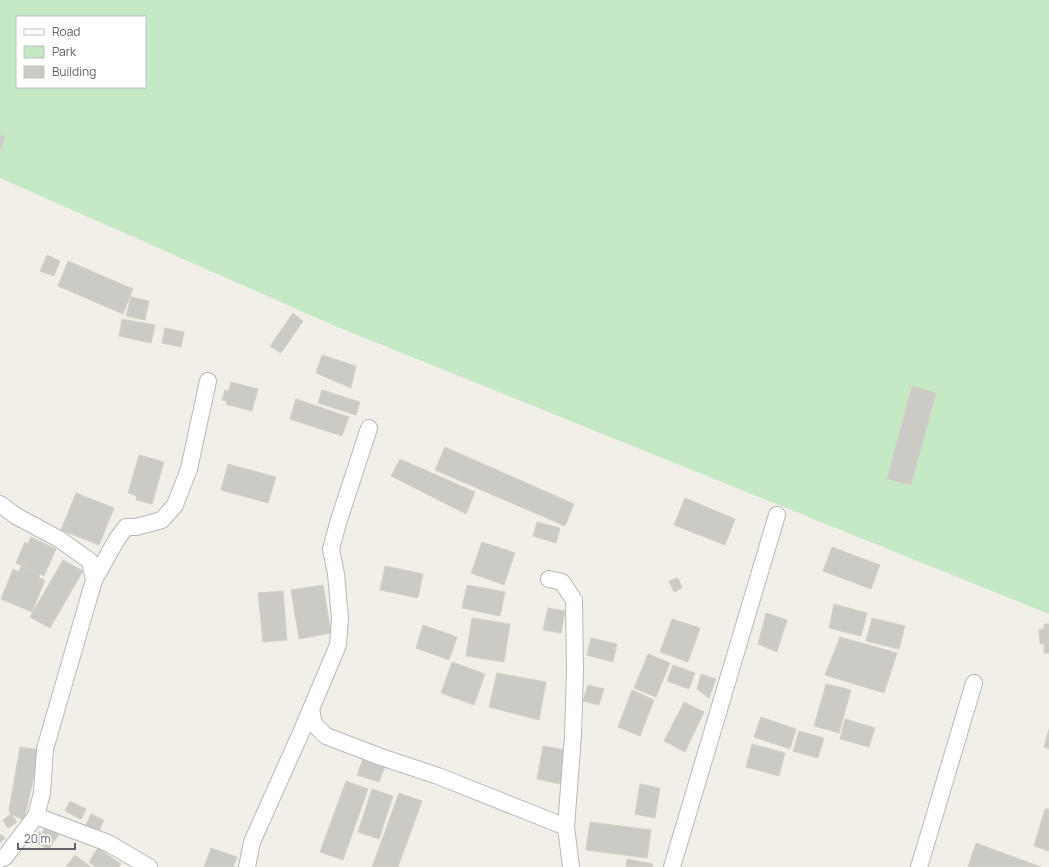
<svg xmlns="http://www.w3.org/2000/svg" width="1049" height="867" viewBox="0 0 1049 867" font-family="Manrope,sans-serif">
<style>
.green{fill:#c5e8c5;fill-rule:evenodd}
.building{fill:#cccac5;stroke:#d6d1c6}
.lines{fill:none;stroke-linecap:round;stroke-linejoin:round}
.minor-casing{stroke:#b5b8bc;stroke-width:18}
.minor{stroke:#fff;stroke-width:16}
</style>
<rect width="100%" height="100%" fill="#f1efe8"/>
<!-- green -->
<path class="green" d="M0,0H1049V614L335,326L0,178ZM17,17H145V87H17Z"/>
<!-- building -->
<g class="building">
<path d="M0,135L5,136L0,152Z"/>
<path d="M47,255L60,261L54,276L40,271Z"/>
<path d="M68,261L133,289L123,314L58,286Z"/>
<path d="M131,297L149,301L145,320L126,316Z"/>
<path d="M293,313L303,321L281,353L270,346Z"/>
<path d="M122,319L155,325L151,343L119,336Z"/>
<path d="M165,328L184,332L181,347L162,343Z"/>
<path d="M322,355L356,366L351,388L316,373Z"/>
<path d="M231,382L258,389L252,411L226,404L227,401L222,400L225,390L229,391Z"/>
<path d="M912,386L936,393L911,485L887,479Z"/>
<path d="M322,390L360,402L356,415L318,403Z"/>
<path d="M296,399L349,417L342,436L290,419Z"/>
<path d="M445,447L574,504L565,526L435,470Z"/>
<path d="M139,455L164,462L152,504L136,500L137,496L128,493Z"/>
<path d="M400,459L475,492L466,514L391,476Z"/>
<path d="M228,464L276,477L268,503L221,490Z"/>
<path d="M76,493L114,508L99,545L61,530Z"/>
<path d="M685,498L735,519L725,545L674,525Z"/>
<path d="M537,522L560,528L556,543L533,536Z"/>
<path d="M31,537L56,549L44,576L16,563L25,542L28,544Z"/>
<path d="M482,542L515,553L504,585L471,573Z"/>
<path d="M832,547L880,565L871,589L823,571Z"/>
<path d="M63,560L83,571L50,628L30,617Z"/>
<path d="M21,566L40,574L39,578L45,580L32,612L1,599L13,569L19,572Z"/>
<path d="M385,566L423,574L418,598L380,590Z"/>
<path d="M678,578L682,588L674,592L669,581Z"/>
<path d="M323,585L331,633L299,639L291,590Z"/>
<path d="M467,585L505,592L500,616L462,608Z"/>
<path d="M283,591L287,640L263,642L258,593Z"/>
<path d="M834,604L867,613L861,636L829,628Z"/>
<path d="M548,608L565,611L561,633L543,630Z"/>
<path d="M766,613L787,620L777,652L758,644Z"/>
<path d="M472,618L510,624L504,662L466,656Z"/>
<path d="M872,618L905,626L899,649L866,641Z"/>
<path d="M672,619L700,628L688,662L660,652Z"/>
<path d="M1044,624H1049V653H1044V644H1040L1039,629H1044Z"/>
<path d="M423,625L457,637L449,660L416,648Z"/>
<path d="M840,637L897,653L884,693L825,675Z"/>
<path d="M591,638L617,644L613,662L587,655Z"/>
<path d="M648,654L670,663L656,697L634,688Z"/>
<path d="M452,662L485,674L474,705L441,693Z"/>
<path d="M673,665L695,673L689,689L667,681Z"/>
<path d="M497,673L546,682L539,720L489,707Z"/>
<path d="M701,674L716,679L709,698L697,689Z"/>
<path d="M826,684L851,690L839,733L814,726Z"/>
<path d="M588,685L604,689L599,705L583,701Z"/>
<path d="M632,690L654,700L640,736L618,727Z"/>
<path d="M684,702L704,712L685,752L664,741Z"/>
<path d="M761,717L796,729L790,749L754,737Z"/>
<path d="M845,719L875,728L869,747L840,739Z"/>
<path d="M1049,729V749L1044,747Z"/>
<path d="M799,731L824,738L818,758L793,751Z"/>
<path d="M752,744L785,753L779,776L746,767Z"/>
<path d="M543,746L566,750L560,784L537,779Z"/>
<path d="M20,747L40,750L24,820L11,814L9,810Z"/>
<path d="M364,756L386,764L379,782L357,775Z"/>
<path d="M346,781L368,789L343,860L320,852Z"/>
<path d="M640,784L660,788L655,818L635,814Z"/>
<path d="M372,789L393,796L379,839L358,832Z"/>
<path d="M399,793L422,801L398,867H372Z"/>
<path d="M70,801L86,809L81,819L65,811Z"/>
<path d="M1045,809H1049V851L1034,846Z"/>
<path d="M11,814L17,822L8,828L3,820Z"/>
<path d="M91,814L104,820L99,831L86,825Z"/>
<path d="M590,822L651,830L647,858L586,850Z"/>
<path d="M47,825L59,835L54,841L42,832Z"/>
<path d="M39,832L54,841L49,850L34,841Z"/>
<path d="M0,834L5,838L0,843Z"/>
<path d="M976,843L1041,867H968Z"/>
<path d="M98,848L121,864L119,867H96L89,862Z"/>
<path d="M211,848L237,857L233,867H204Z"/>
<path d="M75,855L91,867H66Z"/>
<path d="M627,859L653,864L652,867H626Z"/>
</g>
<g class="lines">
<!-- minor casing -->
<g class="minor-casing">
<g id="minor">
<path d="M0,504L16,516L59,539L90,561L94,580L45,749L42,793L36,816L5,857L0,859"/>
<path d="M549,579L562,582L574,600L575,671L573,735L566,827L571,867"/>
<path d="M94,580L117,539L126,527H136L162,520L175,505L189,469L208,381"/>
<path d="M311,709L314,724L326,736L381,757L438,776L566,827"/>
<path d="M36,816L108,843L149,867"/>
<path d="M247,867L252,842L303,728L338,645L340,618L336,574L331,549L338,523L369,428"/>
<path d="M672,867L777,515"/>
<path d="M919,867L929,834L974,683"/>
</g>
</g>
<!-- minor -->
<use href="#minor" class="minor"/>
</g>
<!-- legend -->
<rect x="16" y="16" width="130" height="72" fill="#ffffff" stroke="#bfc1c3"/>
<rect x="24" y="29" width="20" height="6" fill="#ffffff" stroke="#bfc1c3"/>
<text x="52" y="36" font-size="12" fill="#5f6368">Road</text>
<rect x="24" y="46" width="20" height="12" fill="#c5e8c5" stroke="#bfc1c3"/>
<text x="52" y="56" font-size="12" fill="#5f6368">Park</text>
<rect x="24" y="66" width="20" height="12" fill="#cccac5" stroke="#bfc1c3"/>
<text x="52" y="76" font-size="12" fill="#5f6368">Building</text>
<!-- scale -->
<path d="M18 843v6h57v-6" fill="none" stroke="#5f6368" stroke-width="2"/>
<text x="24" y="843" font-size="12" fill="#5f6368" stroke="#ffffff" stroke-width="3" paint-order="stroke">20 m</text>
</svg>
